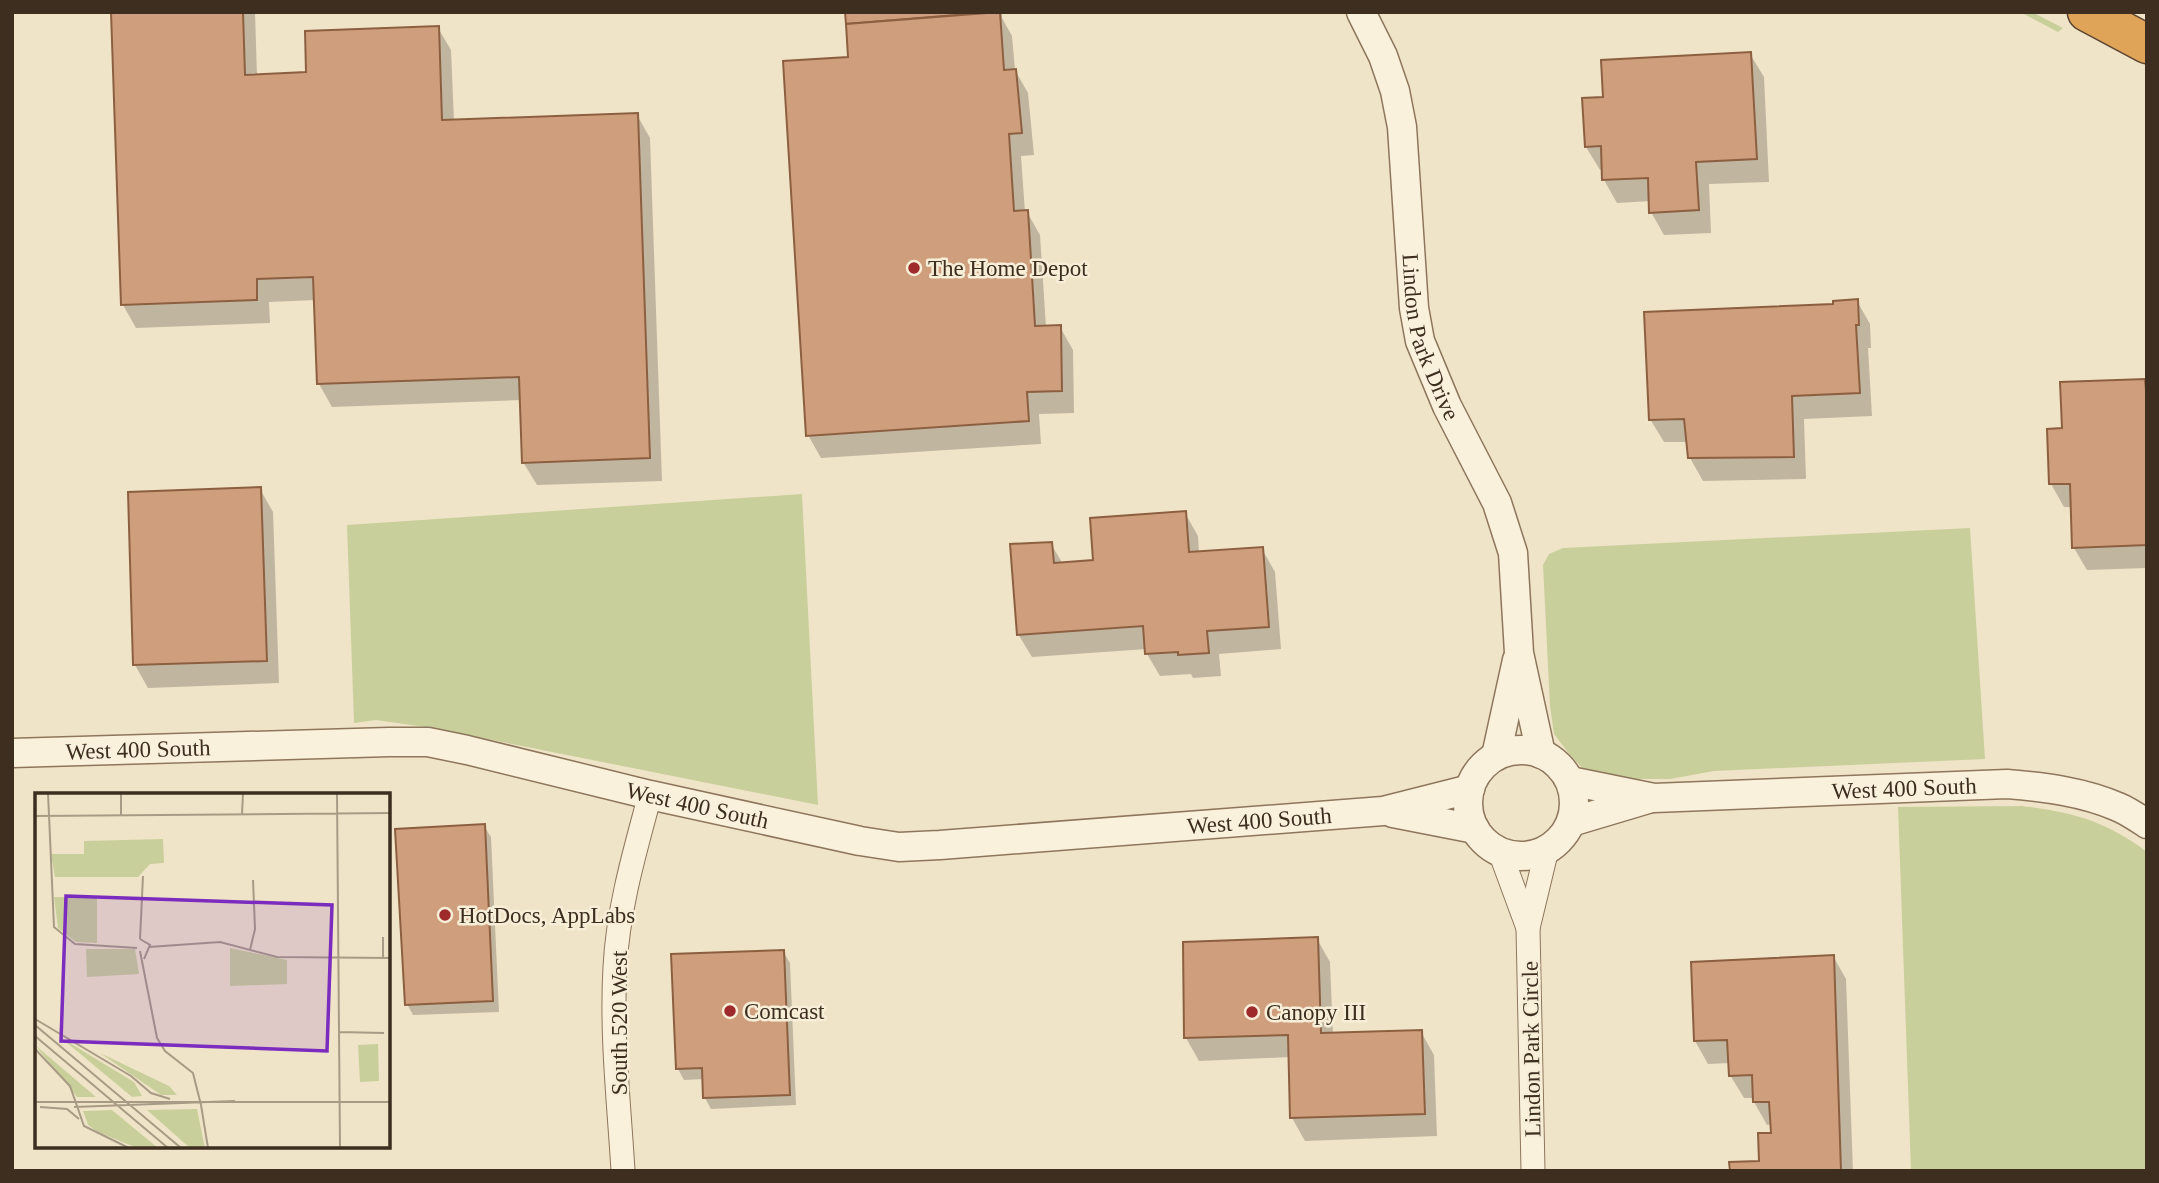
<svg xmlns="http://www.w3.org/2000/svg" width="2159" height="1183" viewBox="0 0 2159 1183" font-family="'Times New Roman',serif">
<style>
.green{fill:#c9cf9b}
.shadow{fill:#0003}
.building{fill:#cf9f7d;stroke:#8d5f41;stroke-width:2}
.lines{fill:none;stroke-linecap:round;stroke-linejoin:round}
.minor-casing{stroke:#8d765c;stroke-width:25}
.tertiary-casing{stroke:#8d765c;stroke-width:31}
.motorway-casing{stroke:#5b4430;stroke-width:41}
.minor{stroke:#faf1dc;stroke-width:23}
.tertiary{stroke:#faf1dc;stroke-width:28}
.motorway{stroke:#e0a458;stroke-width:38}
.poi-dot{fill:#9e2a2b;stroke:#f7eed8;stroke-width:2.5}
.labels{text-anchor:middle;stroke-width:5;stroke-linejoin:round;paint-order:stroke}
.poi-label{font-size:23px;fill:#3d2e20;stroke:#f7eed8;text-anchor:start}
.street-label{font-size:23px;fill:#3d2e20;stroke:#f7eed8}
.inset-road{fill:none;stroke:#a89b85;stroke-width:2}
.view{fill:#7b2cbf;fill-opacity:0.15;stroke:#7b2cbf;stroke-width:3.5}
.inset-edge{fill:none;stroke:#3d2e20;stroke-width:3.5}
</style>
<rect width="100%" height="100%" fill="#f0e4c8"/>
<!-- green -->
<g class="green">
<path d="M2020,12H2032L2063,28L2058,32Z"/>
<path d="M802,494L818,805L432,728L376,720L354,723L347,525Z"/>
<path d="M1970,528L1985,759L1714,771L1670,779H1623L1585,771L1570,755L1554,734L1550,706L1543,565L1549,554L1563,548Z"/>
<path d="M2022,806C2072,812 2106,821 2147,852V1171H1911L1898,807Z"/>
</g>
<!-- shadow -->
<g class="shadow">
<path d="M112,12H255L257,76L308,74L438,28L451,50L454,121L637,115L650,138L662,481L537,485L523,462L521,400L332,407L319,384L316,300L269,302L270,323L136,328L123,305Z"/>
<path d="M847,12H1002V18L1012,36L1015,70L1028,93L1034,155L1021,156L1025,212H1027L1040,235L1046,327H1060L1073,350L1074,413L1039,414L1041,444L821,458L808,435L850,58Z"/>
<path d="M1750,54L1764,77L1769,182L1709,184L1711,233L1664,235L1651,212V201L1617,203L1604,180L1603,169L1600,170L1586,147L1605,98Z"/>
<path d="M1857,301L1870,324L1871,348H1868L1872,416L1804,419L1806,479L1703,481L1690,458L1688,442H1664L1650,419L1835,305Z"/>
<path d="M2144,381L2147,386V568L2087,570L2074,548L2072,507H2064L2051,484L2064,430Z"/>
<path d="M260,489L273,512L279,683L148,688L135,665Z"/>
<path d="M1185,513L1198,536L1199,553L1262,549L1275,572L1281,649L1219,654L1221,676L1193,678L1191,674L1160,676L1147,654V649L1032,657L1018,634L1051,544L1063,564L1095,562Z"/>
<path d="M484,826L491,837L499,1012L413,1015L407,1004Z"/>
<path d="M1317,939L1330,962L1333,1035L1421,1032L1434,1055L1437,1136L1305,1141L1292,1118L1290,1057L1199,1061L1186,1038Z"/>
<path d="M783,951L790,963L796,1105L711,1109L705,1098L704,1079L684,1080L678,1069Z"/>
<path d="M1833,956L1846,979L1853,1171H1731L1761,1162L1772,1135V1124L1767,1125L1754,1102V1098H1744L1730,1075V1063L1708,1064L1695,1041Z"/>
</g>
<!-- building -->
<g class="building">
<path d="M111,12H243L245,75L306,72L305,31L439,26L442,120L638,113L650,458L522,463L519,377L317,384L313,277L257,279V300L121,305Z"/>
<path d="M845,12H993L846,24Z"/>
<path d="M1000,12L1004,70L1016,69L1022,133L1009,134L1014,211L1028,210L1035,326L1061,325L1062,391L1027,392L1029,421L806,436L783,61L848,57L846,24Z"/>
<path d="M1751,52L1757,159L1696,162L1699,210L1649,213L1648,178L1602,180L1601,146L1585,147L1582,98L1603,97L1601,60Z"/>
<path d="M1858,299L1859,325H1856L1860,393L1792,396L1794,457L1688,458L1684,419L1649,420L1644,312L1833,304V301Z"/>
<path d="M2145,379L2147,401V545L2072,548L2070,484H2049L2047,429L2062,428L2060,382Z"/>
<path d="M261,487L267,661L133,665L128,492Z"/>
<path d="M1186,511L1189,552L1263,547L1269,627L1207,631L1209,653L1178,655V652L1145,654L1143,626L1017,635L1010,544L1052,542L1054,563L1093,560L1090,518Z"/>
<path d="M485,824L493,1001L405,1005L395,829Z"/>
<path d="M1318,937L1321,1033L1422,1030L1425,1114L1290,1118L1288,1035L1184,1038L1183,942Z"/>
<path d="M784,950L790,1095L703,1098L702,1068L676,1069L671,954Z"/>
<path d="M1834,955L1841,1171H1730L1729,1162L1759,1161L1758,1133H1771L1769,1102H1753L1752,1075L1729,1076L1727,1040L1694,1041L1691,962Z"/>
</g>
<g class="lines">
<!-- minor casing -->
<g class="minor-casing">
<g id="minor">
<path d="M1500,852L1528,928"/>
<path d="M623,1171C619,1103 611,1035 615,967C618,908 635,851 650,795"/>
<path d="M1533,1171L1528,928L1547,849"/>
</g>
</g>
<!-- tertiary casing -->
<g class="tertiary-casing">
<g id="tertiary">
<path id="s1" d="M1361,12L1383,56L1395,91L1402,127L1414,308L1420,341L1447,406L1497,503L1513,553L1519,653L1541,754"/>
<circle cx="1521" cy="803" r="53"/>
<path id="s2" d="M12,753L389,742H428L467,750L650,795L860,841L899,847L940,845L1383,811L1470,789"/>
<path d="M1496,756L1517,660"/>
<path id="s3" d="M1570,781L1654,798L2007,784C2044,787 2084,792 2118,807C2128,811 2138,818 2147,824"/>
<path d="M1393,813L1475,829"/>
<path d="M1571,822L1648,799"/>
</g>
</g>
<!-- motorway casing -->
<g class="motorway-casing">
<path id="motorway" d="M2087,12L2147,44"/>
</g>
<!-- minor -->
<use href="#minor" class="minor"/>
<!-- tertiary -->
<use href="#tertiary" class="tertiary"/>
<!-- motorway -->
<use href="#motorway" class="motorway"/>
</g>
<!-- markers -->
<g class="poi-dot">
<circle cx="914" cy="268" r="7"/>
<circle cx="445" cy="915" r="7"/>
<circle cx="730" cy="1011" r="7"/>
<circle cx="1252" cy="1012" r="7"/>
</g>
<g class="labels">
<!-- poi labels -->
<g class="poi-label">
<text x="928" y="276">The Home Depot</text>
<text x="459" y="923">HotDocs, AppLabs</text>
<text x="744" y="1019">Comcast</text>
<text x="1266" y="1020">Canopy III</text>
</g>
<!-- street labels -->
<g class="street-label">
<text dy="8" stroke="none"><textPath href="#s1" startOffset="336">Lindon Park Drive</textPath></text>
<text dy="8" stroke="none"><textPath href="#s2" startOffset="126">West 400 South</textPath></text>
<text dy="8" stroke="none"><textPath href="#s3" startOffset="336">West 400 South</textPath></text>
<text dy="8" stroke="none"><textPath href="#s2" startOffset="693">West 400 South</textPath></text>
<text dy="8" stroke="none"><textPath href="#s2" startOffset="1260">West 400 South</textPath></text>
<text transform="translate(619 1023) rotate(-90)" y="8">South 520 West</text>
<text transform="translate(1531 1049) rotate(-91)" y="8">Lindon Park Circle</text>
</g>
</g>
<!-- overview -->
<g transform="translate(35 793)">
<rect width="355" height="355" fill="#f0e4c8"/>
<path d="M128,46L129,70L115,71L103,84H20L16,61H49V48ZM19,104H62V150L41,149L23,135ZM195,155L252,167V191L195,193ZM51,156H100L104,181L52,184ZM25,244L99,289L107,303L97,304ZM343,251L344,288L325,289L323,252ZM0,252L61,304H42ZM65,260L134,293L142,302H126ZM162,316L170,355H155L112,317ZM77,317L123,355H102L63,339L53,332L48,318Z" fill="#c9cf9b"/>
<path class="inset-road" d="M13,0L19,134L40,151L102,155M302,0L305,355M207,21L208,0M0,23L356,20M86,23V0M348,144V166M105,146L108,83M105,146L115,152L109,166M114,154L185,149L242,164L356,165M215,157L220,136L218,87M105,158L122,245L130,258L158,280L166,312M0,226L96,283L116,300L135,306M0,232L146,355M304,239L349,240M0,243L133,355M0,256L35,293L49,333L94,355M0,309H356M166,312L173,355M5,314L32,316L44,326M39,314L200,308"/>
<path class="view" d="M31,103L297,112L292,258L26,248Z"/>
<rect width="355" height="355" class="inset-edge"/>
</g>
<!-- border -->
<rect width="2159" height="1183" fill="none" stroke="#3d2e20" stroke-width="28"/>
</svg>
